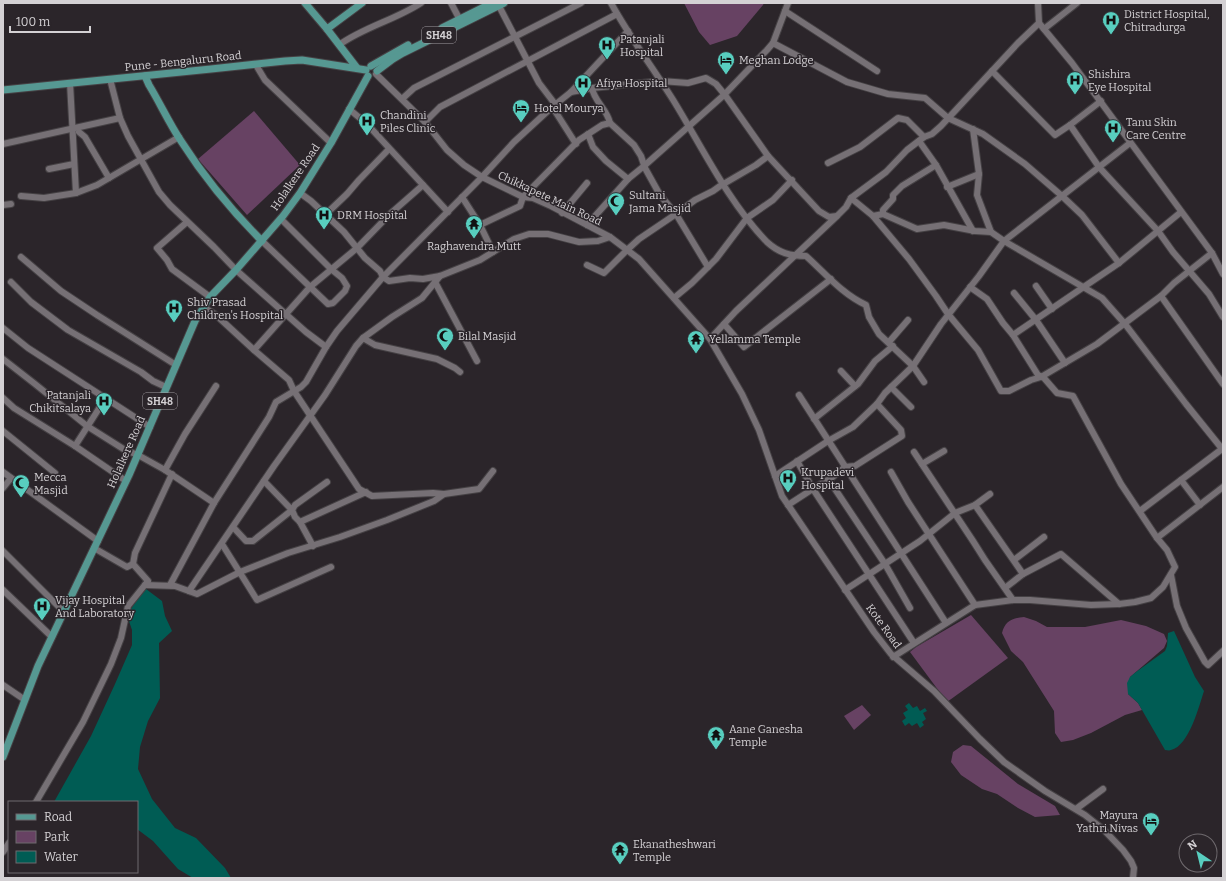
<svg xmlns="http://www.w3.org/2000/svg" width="1226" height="881" viewBox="0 0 1226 881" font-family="Bitter,serif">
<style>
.green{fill:#674263}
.water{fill:#005c54}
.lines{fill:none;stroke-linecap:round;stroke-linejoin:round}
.minor-casing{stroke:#454144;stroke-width:8}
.major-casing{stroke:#454144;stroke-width:9}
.minor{stroke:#767075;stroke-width:6}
.major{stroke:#569892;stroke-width:7}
.labels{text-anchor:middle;stroke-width:3;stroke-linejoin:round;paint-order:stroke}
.shield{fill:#2b252a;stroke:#a19da1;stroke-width:1}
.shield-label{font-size:10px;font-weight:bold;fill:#d4d1d4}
.poi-label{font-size:11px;fill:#d4d1d4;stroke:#2b252a;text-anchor:start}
.street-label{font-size:11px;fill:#d4d1d4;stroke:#2b252a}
</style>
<rect width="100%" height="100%" fill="#2b252a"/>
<!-- green -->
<g class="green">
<path d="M684,3H764L763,5L737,36L710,45L699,32Z"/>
<path d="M254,111L300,165L247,215L198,159Z"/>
<path d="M971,615L1008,658L947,702L910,652L916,647Z"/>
<path d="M1024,617L1036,621L1047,627H1085L1121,620L1146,626L1164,634L1167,641L1164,648L1130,677L1128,694L1138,703L1142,710L1125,715L1091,733L1073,740L1061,742L1055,733L1054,711L1023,662L1011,651L1002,633C1005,621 1012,618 1024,617Z"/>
<path d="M862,705L871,715L854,730L844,716Z"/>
<path d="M963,745L971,746L1018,784L1055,806L1060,815L1035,817L1018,808L997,794L982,789L961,775L951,762L953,752Z"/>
</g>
<!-- water -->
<g class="water">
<path d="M146,589L162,601L165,616L172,631L159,643L160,698L148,721L140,747L138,769L152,799L175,828L196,838L225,868L231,878H193L178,869L153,841L137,829V802H54L91,736L115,684L132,645V630L128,618L129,612L140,595Z"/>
<path d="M1174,631L1195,677L1204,691C1199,706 1189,746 1171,750C1169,751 1167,750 1165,750L1138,703L1128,694L1127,683L1130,677L1136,672L1165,651L1167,646L1168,633Z"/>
<path d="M909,703L913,708L917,706L920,711L925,708L927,711L923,713L926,719L922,722L924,725L920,728L917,723L912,726L909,723L905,726L902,721L906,718L903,713L908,710L905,706Z"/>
</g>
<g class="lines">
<!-- minor casing -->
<g class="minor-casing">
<g id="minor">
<path d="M451,3L460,20"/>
<path d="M611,3C630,38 654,69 675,103C703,149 729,203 767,242C779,253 790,256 806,256C825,273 842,294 866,305L869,317L879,334L913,366L924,382"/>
<path d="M1038,3L1039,23L1072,63L1212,253L1223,274"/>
<path d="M499,6L539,83L555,104V111L576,144"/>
<path d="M785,11L877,71"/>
<path d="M1044,29L1077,3"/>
<path d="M773,43L847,82L888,94L925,98L948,118L983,134L1025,164L1062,196L1082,215L1119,263"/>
<path d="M339,45C364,27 395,20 421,3"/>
<path d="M256,65L265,80L331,143"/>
<path d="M992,71L1055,135L1070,125L1101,101"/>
<path d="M376,74L425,122L447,150L464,165L482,177L523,197L533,198L551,206L610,237L639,259L710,339L742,394L759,430L782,496L874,632L891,654L934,691L980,739L1004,762L1045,791L1085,815L1104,830L1123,850L1131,861L1134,868L1133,878"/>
<path d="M70,83L76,193"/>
<path d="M592,88C594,101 607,109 610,123"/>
<path d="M571,92L628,31"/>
<path d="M402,99L414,88L581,3"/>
<path d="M349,109L367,124L448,212"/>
<path d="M425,122L440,107L617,14"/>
<path d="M1070,125L1099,167L1158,231L1173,252L1209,294L1223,317"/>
<path d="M973,129L979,174L977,195L991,232"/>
<path d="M79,132L85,137L109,178"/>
<path d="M588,134L593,147L606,161L628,179"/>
<path d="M919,141L936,165L973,231"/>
<path d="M3,144L120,118"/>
<path d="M828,163L860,147L898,118L907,120L924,137"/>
<path d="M49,169L74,164"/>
<path d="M423,185L390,214L357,248L310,287L254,350L289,380L294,391L359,489L372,496L433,493L444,494"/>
<path d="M947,187L979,174"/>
<path d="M300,193L311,201L344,232L365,258L380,271L383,277L389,281L410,278L423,279L440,276L480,260L514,239L529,234H548L579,242L598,241L610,237"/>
<path d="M21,196L44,198L76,193L97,185L179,137"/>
<path d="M462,197L480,225L493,252"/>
<path d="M851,198L873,216L909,259L936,296L948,314L978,350L1001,391H1009L1031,380L1041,377L1097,344L1161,296L1174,283L1212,253"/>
<path d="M3,205L11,204"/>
<path d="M562,213L587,183"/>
<path d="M883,214V210L893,199V195L902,186L936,165"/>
<path d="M325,215L347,194L359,180L389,149"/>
<path d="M873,216L883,214L917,229L944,225L975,231L991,232L1004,241L1102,298L1125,324L1186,404L1223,450"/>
<path d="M187,222L157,248L167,260L172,269L210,297"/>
<path d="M480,225L520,206L523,197L579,140L602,125L610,123L634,145L641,156L645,168L660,195L676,214L695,200L713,191L720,186L756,165L768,156L819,211L829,217L837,216L846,207L851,198L886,172L907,150L924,137L932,134L941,126L1018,43L1039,23"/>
<path d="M587,225L628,179L644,166L724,95L767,50L773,43L788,3"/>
<path d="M262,241L328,304L333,303L345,291L347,286L342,278L331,269L281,219"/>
<path d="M21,257L61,291L97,315L176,365"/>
<path d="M587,265L604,273L627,250L639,239L676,214L708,267"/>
<path d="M11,282L31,302L68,330L141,372L153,381L166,387"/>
<path d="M435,282L477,361"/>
<path d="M1036,286L1052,309"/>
<path d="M1014,293L1036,320L1065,363"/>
<path d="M1161,296L1223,384"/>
<path d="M674,298L692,283L716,259L747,218L773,200L792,180"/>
<path d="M203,307L216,315L254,350"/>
<path d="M724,324L744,347L831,279"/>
<path d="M3,328L28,348L150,427"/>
<path d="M1013,335L1119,263L1181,212"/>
<path d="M363,338L375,345L437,359L455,368L460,372"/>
<path d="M710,339L736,311L837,216"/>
<path d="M889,342L908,320"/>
<path d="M326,347L337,331L383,277L482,177L514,142L551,108L571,92L592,88L661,81L688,83L706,78L716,84L725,95L768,156"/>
<path d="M3,359L35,384L87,426L125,450L138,455L165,470L214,503L269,417L276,402L301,387L306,382L326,347L306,332L236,270L214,247L170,205L159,192L128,136L120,118L110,79"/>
<path d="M841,371L855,386"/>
<path d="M891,387L911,407"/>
<path d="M799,395L946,623"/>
<path d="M3,398L14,408L75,446L126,481"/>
<path d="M814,419L858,384L875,361L893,346"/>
<path d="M3,431L55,473"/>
<path d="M75,446L105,399"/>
<path d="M914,452L973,541L985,560L1013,600"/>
<path d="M797,461L813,489L914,643"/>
<path d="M922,464L944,451"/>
<path d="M165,470L185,434L216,386"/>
<path d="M3,472L98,541"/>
<path d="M891,472L908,502L975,605"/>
<path d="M775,476L828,441L853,427L877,404L885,393L913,366L941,324L979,276L1004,241L1130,143"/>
<path d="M829,480L885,564L910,608"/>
<path d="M1181,480L1200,505"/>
<path d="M327,482L295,505L292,510L295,517L300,522L366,492"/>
<path d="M3,488L11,478"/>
<path d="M788,505L825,481L829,480L845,467L855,466L902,436L901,430L877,404"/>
<path d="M975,505L1023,574"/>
<path d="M1140,511L1222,449"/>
<path d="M300,522L313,546"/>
<path d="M233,527L246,541H253L292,510L264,481"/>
<path d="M1157,538L1223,487"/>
<path d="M222,544L257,600L331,567"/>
<path d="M94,548L127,567L133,564"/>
<path d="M3,551L64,612"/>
<path d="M1014,560L1044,537"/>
<path d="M1171,575L1177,606L1186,628L1205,662L1208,665L1223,651"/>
<path d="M145,585L175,586L197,594L240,572L288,553L340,537L387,520L434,501L444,494L479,489L493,471"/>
<path d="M170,585L214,503"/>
<path d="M1005,588L1023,574L1061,554L1119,604"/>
<path d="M3,590L52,637"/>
<path d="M845,590L920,541L955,513L975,505L990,494"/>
<path d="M189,591L274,466L325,395L356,346L363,338L392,317L422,298L440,276"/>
<path d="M893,657L975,605L1013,600H1030L1091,605L1119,604L1135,602L1151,598L1163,587L1175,567L1167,550L1157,538L1121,484L1073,396L1057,393L1044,378L1038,375L1013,335L1003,323L987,299L970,287"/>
<path d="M3,685L25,700"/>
<path d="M36,802L83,722L111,664L121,638L128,606L148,581L133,564L135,553L172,474"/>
<path d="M1076,809L1103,789"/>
<path d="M3,852L9,843"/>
</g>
</g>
<!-- major casing -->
<g class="major-casing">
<g id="major">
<path d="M305,3L327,29L357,68"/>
<path d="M442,28L492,3"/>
<path d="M327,29L362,3"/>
<path d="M371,66L408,45"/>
<path d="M377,71L393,59L403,53L504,3"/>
<path d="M145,76L149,85C160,103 169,123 181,141C204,177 231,210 262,241"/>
<path d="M3,90L211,69L285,61L302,60L366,70"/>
<path d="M3,757L38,666L129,475L195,321L210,297L236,270L283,216L300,193L331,143L368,76"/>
</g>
</g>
<!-- minor -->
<use href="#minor" class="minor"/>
<!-- major -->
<use href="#major" class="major"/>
</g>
<!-- icons -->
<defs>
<g id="hospital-pin" transform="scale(0.9)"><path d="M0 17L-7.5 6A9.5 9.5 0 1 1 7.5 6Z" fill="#58cebf" stroke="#2b252a"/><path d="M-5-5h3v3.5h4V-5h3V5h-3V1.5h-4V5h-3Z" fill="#111"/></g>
<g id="hotel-pin" transform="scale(0.9)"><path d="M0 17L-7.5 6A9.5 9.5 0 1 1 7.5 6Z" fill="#58cebf" stroke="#2b252a"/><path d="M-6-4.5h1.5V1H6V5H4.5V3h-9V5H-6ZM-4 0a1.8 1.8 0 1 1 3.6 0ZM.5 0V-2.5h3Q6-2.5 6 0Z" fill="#111"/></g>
<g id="mosque-pin" transform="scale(0.9)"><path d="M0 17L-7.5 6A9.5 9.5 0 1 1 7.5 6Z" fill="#58cebf" stroke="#2b252a"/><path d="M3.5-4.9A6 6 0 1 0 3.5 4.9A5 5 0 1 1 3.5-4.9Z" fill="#111"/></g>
<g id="temple-pin" transform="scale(0.9)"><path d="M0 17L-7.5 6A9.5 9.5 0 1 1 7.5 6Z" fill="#58cebf" stroke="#2b252a"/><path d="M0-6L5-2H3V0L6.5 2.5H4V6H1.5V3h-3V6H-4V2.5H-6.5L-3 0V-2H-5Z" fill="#111"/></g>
</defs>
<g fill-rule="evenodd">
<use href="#hospital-pin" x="1111" y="20"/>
<use href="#hospital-pin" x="607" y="45"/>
<use href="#hotel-pin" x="726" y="60"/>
<use href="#hospital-pin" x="1075" y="80"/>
<use href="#hospital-pin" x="583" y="83"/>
<use href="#hotel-pin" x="521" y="108"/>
<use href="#hospital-pin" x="367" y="121"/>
<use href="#hospital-pin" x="1113" y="128"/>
<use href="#mosque-pin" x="616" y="201"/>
<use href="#hospital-pin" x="324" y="215"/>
<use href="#temple-pin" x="474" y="224"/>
<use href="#hospital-pin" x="174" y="308"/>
<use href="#mosque-pin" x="445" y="336"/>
<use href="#temple-pin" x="696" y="339"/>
<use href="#hospital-pin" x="104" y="401"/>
<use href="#hospital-pin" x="788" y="478"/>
<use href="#mosque-pin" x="21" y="483"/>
<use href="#hospital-pin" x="42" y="606"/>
<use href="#temple-pin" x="716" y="735"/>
<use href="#hotel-pin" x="1151" y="821"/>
<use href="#temple-pin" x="620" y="850"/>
</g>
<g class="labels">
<!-- shield labels -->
<g class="shield">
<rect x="422" y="27" width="34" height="16" rx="3"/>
<rect x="143" y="393" width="34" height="16" rx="3"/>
</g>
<g class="shield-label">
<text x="439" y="39">SH48</text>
<text x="160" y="405">SH48</text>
</g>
<!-- poi labels -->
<g class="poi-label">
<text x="1124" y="18">District Hospital,<tspan x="1124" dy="13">Chitradurga</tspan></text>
<text x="620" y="43">Patanjali<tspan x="620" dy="13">Hospital</tspan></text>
<text x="739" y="64">Meghan Lodge</text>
<text x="1088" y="78">Shishira<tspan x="1088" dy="13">Eye Hospital</tspan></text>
<text x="596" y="87">Afiya Hospital</text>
<text x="534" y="112">Hotel Mourya</text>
<text x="380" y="119">Chandini<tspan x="380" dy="13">Piles Clinic</tspan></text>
<text x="1126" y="126">Tanu Skin<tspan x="1126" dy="13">Care Centre</tspan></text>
<text x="629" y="199">Sultani<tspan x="629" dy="13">Jama Masjid</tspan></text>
<text x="337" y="219">DRM Hospital</text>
<text x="474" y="250" text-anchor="middle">Raghavendra Mutt</text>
<text x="187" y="306">Shiv Prasad<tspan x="187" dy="13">Children's Hospital</tspan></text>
<text x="458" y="340">Bilal Masjid</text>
<text x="709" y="343">Yellamma Temple</text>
<text x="91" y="399" text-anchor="end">Patanjali<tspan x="91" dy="13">Chikitsalaya</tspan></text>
<text x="801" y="476">Krupadevi<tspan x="801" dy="13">Hospital</tspan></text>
<text x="34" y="481">Mecca<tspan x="34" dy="13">Masjid</tspan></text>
<text x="55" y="604">Vijay Hospital<tspan x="55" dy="13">And Laboratory</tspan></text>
<text x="729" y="733">Aane Ganesha<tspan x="729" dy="13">Temple</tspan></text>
<text x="1138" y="819" text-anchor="end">Mayura<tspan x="1138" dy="13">Yathri Nivas</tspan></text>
<text x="633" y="848">Ekanatheshwari<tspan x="633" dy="13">Temple</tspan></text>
</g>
<!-- street labels -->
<g class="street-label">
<text transform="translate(183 61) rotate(-6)" y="4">Pune - Bengaluru Road</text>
<text transform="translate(295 177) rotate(-56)" y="4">Holalkere Road</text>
<text transform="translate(550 198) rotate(25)" y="4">Chikkapete Main Road</text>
<text transform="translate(126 452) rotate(-66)" y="4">Holalkere Road</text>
<text transform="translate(884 626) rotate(54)" y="4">Kote Road</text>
</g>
</g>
<!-- border -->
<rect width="1226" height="881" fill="none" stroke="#d4d1d4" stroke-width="8"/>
<!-- legend -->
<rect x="8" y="801" width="130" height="72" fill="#2b252a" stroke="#6f6a6e"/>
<rect x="16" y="814" width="20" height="6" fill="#569892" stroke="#6f6a6e"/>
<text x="44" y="821" font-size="12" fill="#d4d1d4">Road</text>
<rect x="16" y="831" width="20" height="12" fill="#674263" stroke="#6f6a6e"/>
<text x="44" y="841" font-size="12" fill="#d4d1d4">Park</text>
<rect x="16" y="851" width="20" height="12" fill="#005c54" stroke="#6f6a6e"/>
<text x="44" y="861" font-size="12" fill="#d4d1d4">Water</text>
<!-- north arrow -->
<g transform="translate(1198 853) rotate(325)"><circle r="19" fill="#2b252a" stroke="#6f6a6e"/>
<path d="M0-3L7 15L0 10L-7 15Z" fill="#58cebf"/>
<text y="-6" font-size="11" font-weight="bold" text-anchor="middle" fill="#d4d1d4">N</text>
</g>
<!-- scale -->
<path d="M10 26v6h80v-6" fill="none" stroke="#d4d1d4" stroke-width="2"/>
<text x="16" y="26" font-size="12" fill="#d4d1d4" stroke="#2b252a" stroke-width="3" paint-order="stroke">100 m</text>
</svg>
